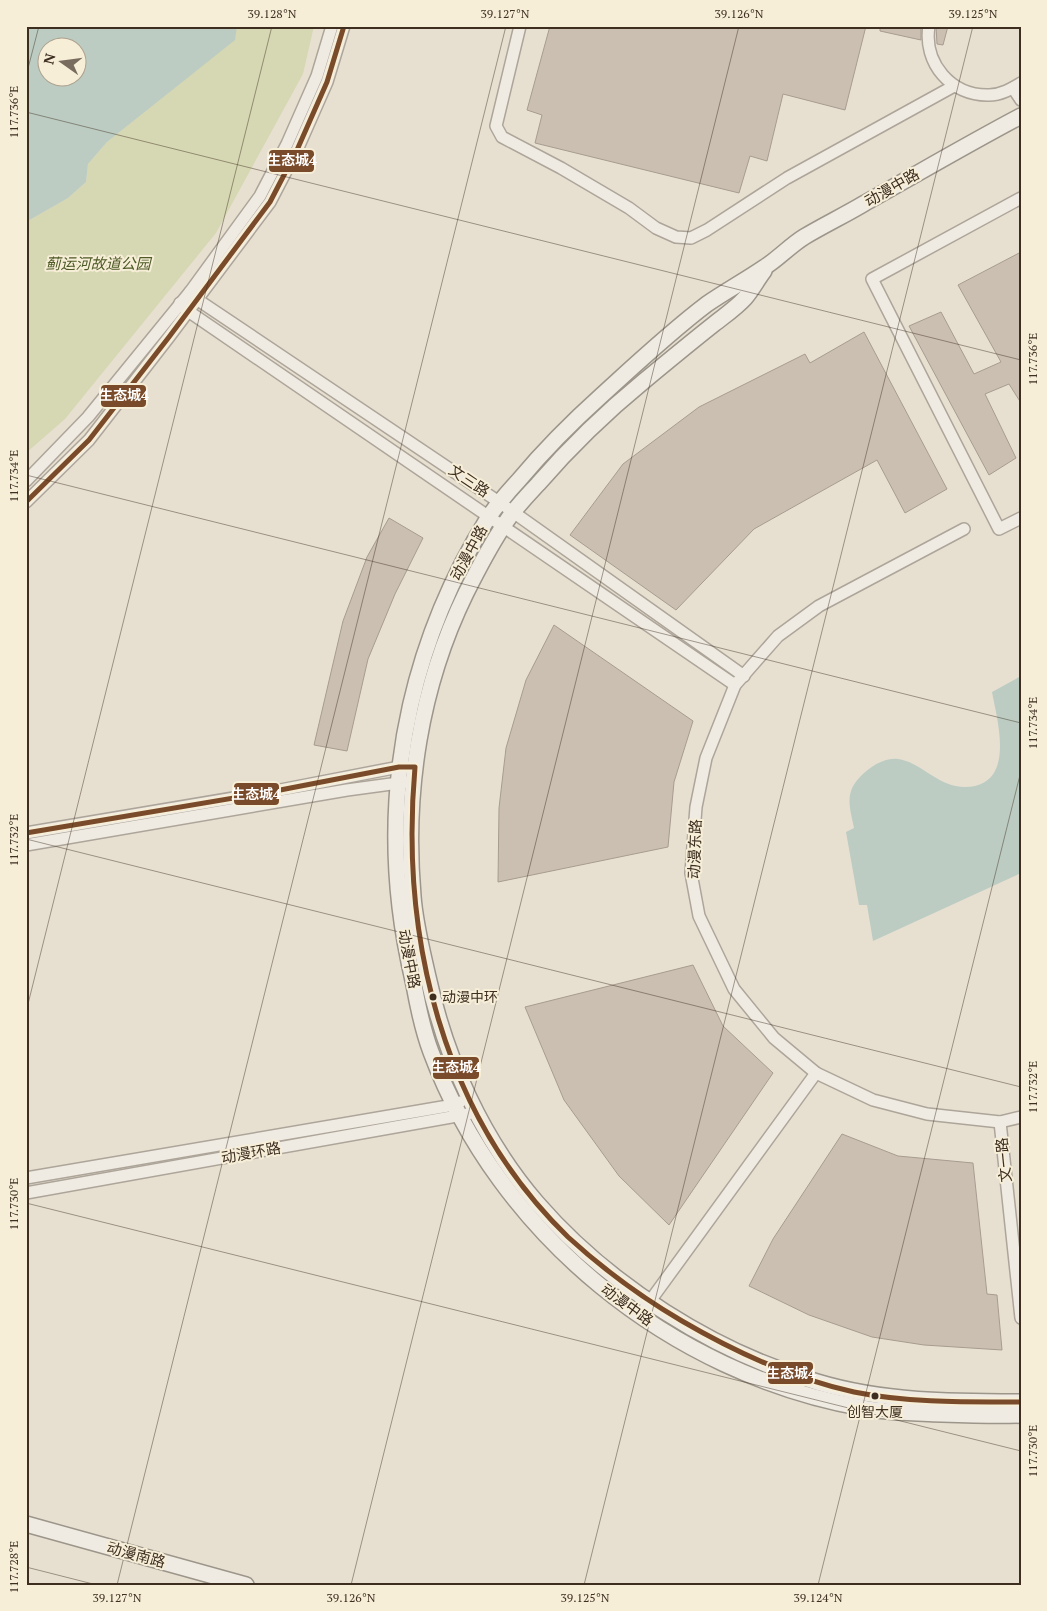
<svg xmlns="http://www.w3.org/2000/svg" width="1047" height="1611" viewBox="0 0 1047 1611" font-family="'PT Serif','Noto Sans SC',serif">
<style>
.green{fill:#d6d7b3}
.water{fill:#bcccc2;fill-rule:evenodd}
.building{fill:#cbbfb2;stroke:#a89c90}
.lines{fill:none;stroke-linecap:round;stroke-linejoin:round}
.street-casing{stroke:#ada599;stroke-width:14}
.secondary-casing{stroke:#9c958a;stroke-width:18}
.street{stroke:#efebe3;stroke-width:11}
.secondary{stroke:#efebe3;stroke-width:15}
.bus-1-casing{stroke:#f7eed8;stroke-width:9}
.bus-1{stroke:#7a4b2a;stroke-width:5}
.ticks{fill:none;stroke:#3d2e20;stroke-width:1;stroke-opacity:0.45}
.bus-dot{fill:#3d2e20;stroke:#f7eed8;stroke-width:2}
.labels{text-anchor:middle;stroke-width:4;stroke-linejoin:round;paint-order:stroke}
.bus-label{font-size:14px;fill:#3d2e20;stroke:#f7eed8;text-anchor:start}
.street-label{font-size:15px;fill:#3d2e20;stroke:#f7eed8}
.park-label{font-size:15px;font-style:italic;fill:#4d5a26;stroke:#f7eed8}
.line-badge{stroke:#f7eed8;stroke-width:2}
.badge-label{font-size:14px;text-anchor:middle;font-weight:bold;fill:#fff}
.neatline{fill:none;stroke:#3d2e20;stroke-width:2}
.ticks-label{font-size:12px;text-anchor:middle;fill:#3d2e20}
</style>
<rect width="100%" height="100%" fill="#e7e0d1"/>
<!-- green -->
<path class="green" d="M237,26H314L303,74L216,233L65,419L26,453V222L68,198L86,182L88,164L107,142L234,40Z"/>
<!-- water -->
<g class="water">
<path d="M26,26H237L235,40L107,142L88,164L86,182L68,198L26,222ZM48,48H78V78H48Z"/>
<path d="M1021,676V873L873,941L867,905H859L846,832L854,828C849,804 844,791 864,773C873,765 886,757 898,759C917,762 929,776 946,783C955,787 966,788 975,786C1014,777 997,719 992,692Z"/>
</g>
<!-- building -->
<g class="building">
<path d="M550,26H866L845,110L783,94L767,161L750,156L739,193L535,143L542,115L527,110Z"/>
<path d="M880,26H921V40L880,31Z"/>
<path d="M936,26H948L943,45L937,44Z"/>
<path d="M1021,252V403L1009,384L985,394L1016,458L989,475L909,326L941,312L974,374L1001,362L958,285Z"/>
<path d="M864,332L947,489L905,513L877,460L754,529L676,610L570,535L623,464L699,407L805,354L810,363Z"/>
<path d="M389,518L423,538L395,594L368,659L347,751L314,745L343,621L367,557Z"/>
<path d="M554,625L693,721L674,782L668,847L498,882L499,808L506,748L526,680Z"/>
<path d="M693,965L723,1026L773,1073L669,1225L619,1176L564,1100L525,1007Z"/>
<path d="M842,1134L898,1156L973,1163L987,1294L997,1295L1002,1350L924,1345L872,1337L809,1315L749,1286L773,1239Z"/>
</g>
<g class="lines">
<!-- street casing -->
<g class="street-casing">
<g id="street">
<path d="M520,26L496,126L502,137L561,168L629,208L656,228L676,237L691,238L707,230L787,178L954,86"/>
<path d="M929,26C923,63 951,96 989,95C1001,95 1011,89 1021,83"/>
<path d="M1013,88L1021,100"/>
<path d="M1021,198L872,279L999,529L1021,518"/>
<path d="M190,292L198,300L499,502L744,676"/>
<path d="M180,303L188,311L735,685"/>
<path d="M26,481L88,417L190,292L260,196L287,144L317,76L332,26"/>
<path d="M26,502L89,440L169,337L270,202L297,150L327,82L344,26"/>
<path d="M964,529L819,606L778,636L735,685L706,758L696,807L691,873L699,916L734,989L774,1038L816,1073L873,1100L927,1114L1000,1122L1021,1117"/>
<path d="M26,833L275,791L399,767H408"/>
<path d="M26,845L347,790L406,782"/>
<path d="M1000,1122L1021,1318"/>
<path d="M26,1178L454,1105L460,1102"/>
<path d="M26,1193L468,1114"/>
<path d="M645,1308L816,1073"/>
</g>
</g>
<!-- secondary casing -->
<g class="secondary-casing">
<g id="secondary">
<path d="M1021,116C968,144 917,174 865,203C845,215 824,225 804,237C791,245 779,258 765,267C746,280 726,291 707,304C670,332 636,364 602,395C572,422 545,449 519,480C508,492 497,504 488,518C415,635 384,770 400,907C403,933 408,959 414,985C418,1007 423,1031 431,1052C499,1235 671,1374 863,1408C888,1413 915,1413 942,1414C968,1415 994,1416 1021,1415"/>
<path d="M764,271C757,280 752,290 745,298C736,308 724,316 714,324C690,343 667,362 644,381C605,413 570,447 538,484C527,496 515,508 506,522C491,544 478,569 466,593C420,687 404,792 413,896C415,924 422,950 428,977C446,1059 482,1139 537,1203C608,1285 714,1352 817,1382C883,1402 952,1402 1021,1402"/>
<path d="M26,1524L246,1585"/>
</g>
</g>
<!-- street -->
<use href="#street" class="street"/>
<!-- secondary -->
<use href="#secondary" class="secondary"/>
<!-- bus-1 casing -->
<g class="bus-1-casing">
<g id="bus-1">
<path d="M26,502L89,440L169,337L270,202L297,150L327,82L344,26"/>
<path d="M26,833L275,791L399,767H415C400,937 442,1115 568,1237C603,1269 641,1297 682,1321C735,1352 794,1379 854,1392C909,1403 965,1402 1021,1402"/>
</g>
</g>
<!-- bus-1 -->
<use href="#bus-1" class="bus-1"/>
</g>
<!-- ticks -->
<path class="ticks" d="M26,76L39,26M26,112L1021,360M26,475L1021,723M26,839L1021,1087M26,1012L272,26M26,1203L1021,1451M26,1567L97,1585M117,1585L506,26M351,1585L739,26M584,1585L973,26M818,1585L1021,771"/>
<!-- markers -->
<g class="bus-dot">
<circle cx="433" cy="997" r="4.5"/>
<circle cx="875" cy="1396" r="4.5"/>
</g>
<g class="labels">
<!-- bus labels -->
<g class="bus-label">
<text x="442" y="1002">动漫中环</text>
<text x="875" y="1417" text-anchor="middle">创智大厦</text>
</g>
<!-- street labels -->
<g class="street-label">
<text transform="translate(892 188) rotate(-30)" y="5">动漫中路</text>
<text transform="translate(469 481) rotate(34)" y="5">文三路</text>
<text transform="translate(469 553) rotate(-62)" y="5">动漫中路</text>
<text transform="translate(695 849) rotate(-88)" y="5">动漫东路</text>
<text transform="translate(409 959) rotate(79)" y="5">动漫中路</text>
<text transform="translate(251 1153) rotate(-10)" y="5">动漫环路</text>
<text transform="translate(1004 1160) rotate(-96)" y="5">文一路</text>
<text transform="translate(627 1305) rotate(36)" y="5">动漫中路</text>
<text transform="translate(136 1555) rotate(15)" y="5">动漫南路</text>
</g>
<!-- park labels -->
<g class="park-label">
<text x="98" y="269">蓟运河故道公园</text>
</g>
</g>
<g class="line-badge">
<rect x="268" y="149" width="47" height="24" rx="5" fill="#7a4b2a"/>
<rect x="100" y="384" width="47" height="24" rx="5" fill="#7a4b2a"/>
<rect x="233" y="782" width="47" height="24" rx="5" fill="#7a4b2a"/>
<rect x="432" y="1056" width="48" height="24" rx="5" fill="#7a4b2a"/>
<rect x="767" y="1361" width="47" height="24" rx="5" fill="#7a4b2a"/>
</g>
<g class="badge-label">
<text x="292" y="165">生态城4</text>
<text x="124" y="400">生态城4</text>
<text x="256" y="799">生态城4</text>
<text x="456" y="1072">生态城4</text>
<text x="791" y="1378">生态城4</text>
</g>
<!-- border -->
<rect width="1047" height="1611" fill="none" stroke="#f7eed8" stroke-width="55"/>
<!-- north arrow -->
<g transform="translate(62 62) rotate(284)"><circle r="24" fill="#f7eed8" stroke="#ada18e"/>
<path d="M0-4L9 19L0 12L-9 19Z" fill="#786c5e"/>
<text y="-8" font-size="14" font-weight="bold" text-anchor="middle" fill="#3d2e20">N</text>
</g>
<rect x="28" y="28" width="992" height="1556" class="neatline"/>
<g class="ticks-label">
<text x="272" y="18">39.128°N</text>
<text x="505" y="18">39.127°N</text>
<text x="739" y="18">39.126°N</text>
<text x="973" y="18">39.125°N</text>
<text transform="translate(14 112) rotate(-90)" y="4">117.736°E</text>
<text transform="translate(1033 359) rotate(-90)" y="4">117.736°E</text>
<text transform="translate(14 476) rotate(-90)" y="4">117.734°E</text>
<text transform="translate(1033 723) rotate(-90)" y="4">117.734°E</text>
<text transform="translate(14 840) rotate(-90)" y="4">117.732°E</text>
<text transform="translate(1033 1087) rotate(-90)" y="4">117.732°E</text>
<text transform="translate(14 1204) rotate(-90)" y="4">117.730°E</text>
<text transform="translate(1033 1451) rotate(-90)" y="4">117.730°E</text>
<text transform="translate(14 1567) rotate(-90)" y="4">117.728°E</text>
<text x="117" y="1602">39.127°N</text>
<text x="351" y="1602">39.126°N</text>
<text x="585" y="1602">39.125°N</text>
<text x="818" y="1602">39.124°N</text>
</g>
</svg>
